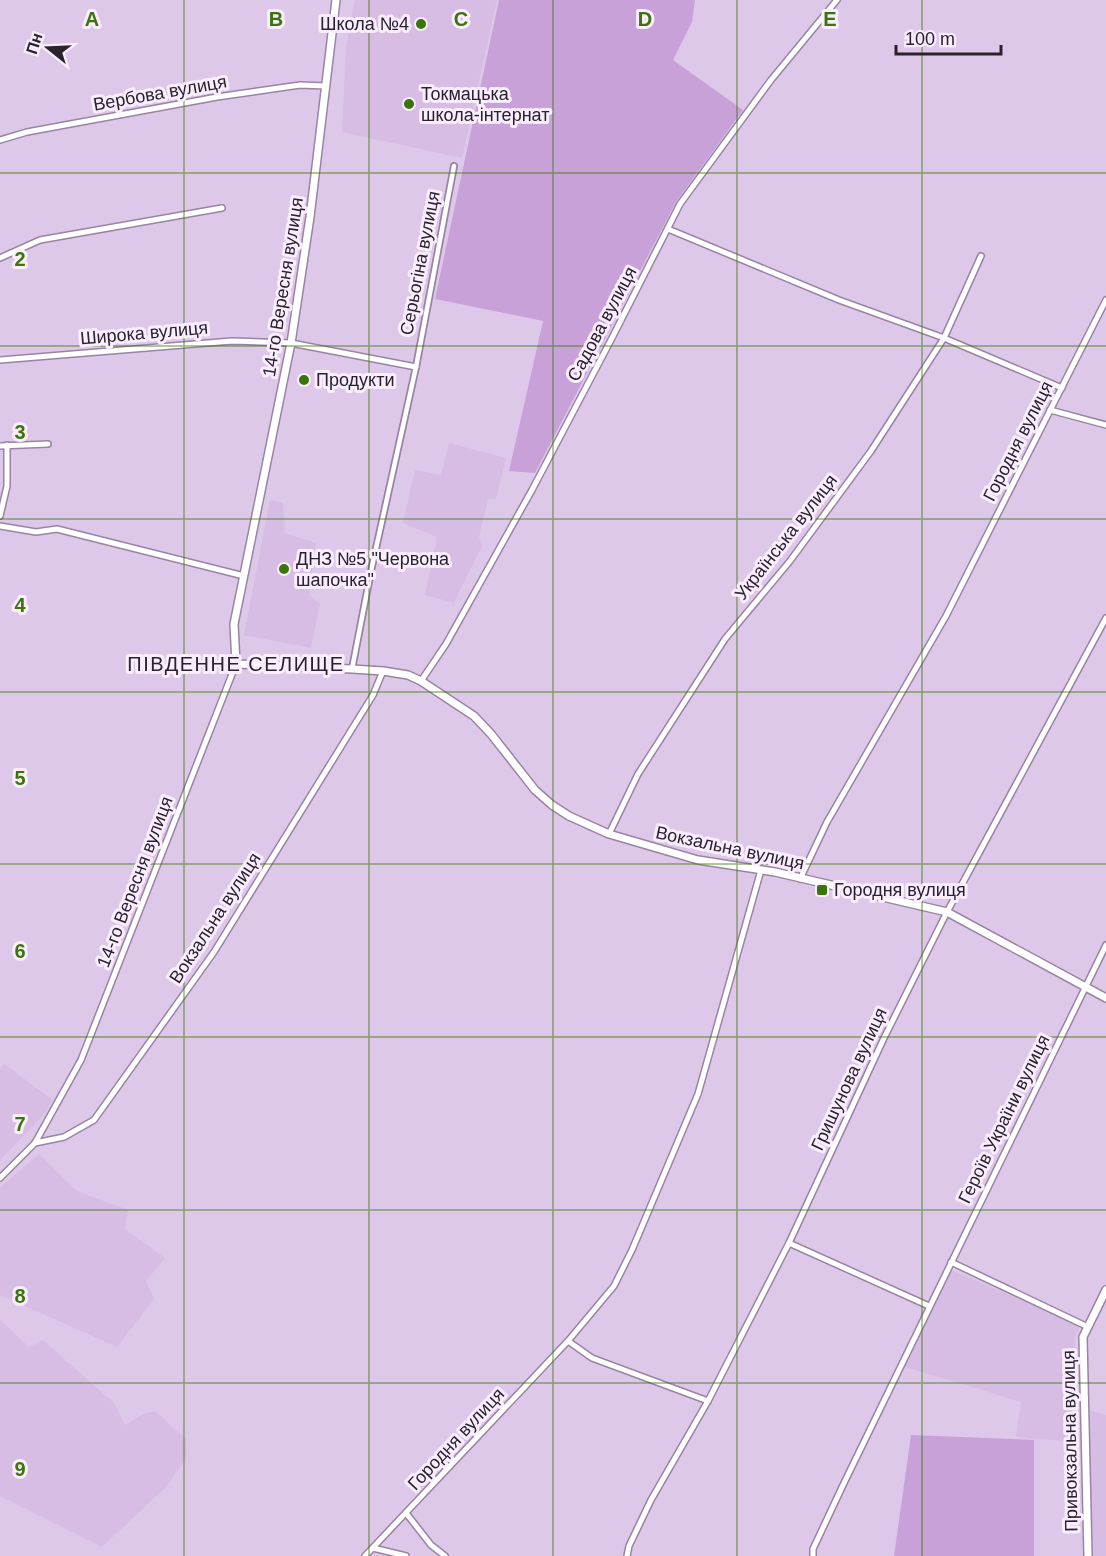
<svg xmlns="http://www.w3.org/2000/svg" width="1106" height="1556" viewBox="0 0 1106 1556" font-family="Helvetica,sans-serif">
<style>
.built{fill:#d7bce3}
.green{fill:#c8a1d9}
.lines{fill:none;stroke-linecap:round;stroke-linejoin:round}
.pedestrian-casing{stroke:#9984a3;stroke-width:8}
.minor-casing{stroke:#9984a3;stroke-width:8}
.tertiary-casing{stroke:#9984a3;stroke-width:10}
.pedestrian{stroke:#fff;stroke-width:4.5}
.minor{stroke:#fff;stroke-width:5}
.tertiary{stroke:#fff;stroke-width:7}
.grid{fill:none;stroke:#3a7509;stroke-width:1.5;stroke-opacity:0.55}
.poi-dot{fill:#3a7509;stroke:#f9edfe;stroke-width:2}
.labels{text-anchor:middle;stroke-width:6;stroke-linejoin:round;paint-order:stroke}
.poi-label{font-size:18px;fill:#2a222e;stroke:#f9edfe;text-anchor:start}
.street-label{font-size:18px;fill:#2a222e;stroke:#f9edfe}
.neighbourhood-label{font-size:20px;letter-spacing:1.5px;fill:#2a222e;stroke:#f9edfe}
.grid-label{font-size:20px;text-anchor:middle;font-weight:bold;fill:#3a7509;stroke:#f9edfe;stroke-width:6;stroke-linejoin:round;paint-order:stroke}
</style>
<rect width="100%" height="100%" fill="#dec8e9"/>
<!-- built -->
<g class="built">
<path d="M355,0H497L462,158L342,132L346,47Z"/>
<path d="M449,443L506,458L496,499H488L479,537L483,545L454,603L425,595L437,537L403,523L415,470L441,475Z"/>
<path d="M270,500L283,503L285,533L316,543L309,595L320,604L311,648L244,635Z"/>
<path d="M4,1064L53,1100L41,1118L0,1160V1069Z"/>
<path d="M39,1154L77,1191L128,1210L125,1229L165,1258L146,1281L154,1299L117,1347L0,1295V1188Z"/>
<path d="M951,1270L1080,1325L1075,1339L1076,1442L1016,1437L1021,1402L902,1366Z"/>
<path d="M0,1320L29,1347L43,1340L114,1403L125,1425L143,1414L155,1411L186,1439L187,1457L167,1486L102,1547L0,1496Z"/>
<path d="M1089,1410L1106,1415V1556H1093Z"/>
</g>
<!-- green -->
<g class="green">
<path d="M499,0H695L692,22L673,60L743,110L676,202L535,473L509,471L543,321L435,299Z"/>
<path d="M911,1435L1034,1440V1556H894Z"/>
</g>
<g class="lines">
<!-- pedestrian casing -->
<g class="pedestrian-casing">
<path id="pedestrian" d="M352,669L371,571L416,367L454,166"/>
</g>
<!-- minor casing -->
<g class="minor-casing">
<g id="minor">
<path d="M0,140L27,132L217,97L300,85L326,86"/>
<path d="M668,229L839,300L944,338L1062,388"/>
<path d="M0,258L40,240L222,208"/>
<path d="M0,360L232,341L291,343L416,367"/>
<path d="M1050,410L1106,425"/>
<path d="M0,446L48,444"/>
<path d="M0,516L7,486V445"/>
<path d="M0,526L36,532L57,529L244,576"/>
<path d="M421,681L446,644L532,490L612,338L680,204L771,80L837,0"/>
<path d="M609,834L638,774L725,639L790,561L871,451L944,338L981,256"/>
<path d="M800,879L827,822L946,616L1106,300"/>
<path d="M35,1143L64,1137L94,1120L214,952L373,695L383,671"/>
<path d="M0,1178L35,1143L81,1060L236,664"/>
<path d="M789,1243L929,1306"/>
<path d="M951,1262L1088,1327"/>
<path d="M568,1341L592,1358L708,1401"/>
<path d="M406,1513L431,1545L445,1556"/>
<path d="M373,1548L406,1556"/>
<path d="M365,1556L568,1341L614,1286L632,1250L698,1094L761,870"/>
<path d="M627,1556L629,1546L651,1500L708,1401L789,1243L884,1038L947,912L1106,618"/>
<path d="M813,1556V1549L844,1483L1106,945"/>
</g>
</g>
<!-- tertiary casing -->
<g class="tertiary-casing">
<g id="tertiary">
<path d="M336,0L310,217L291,343L234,624L236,664L352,669L383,671L408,675L421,681L474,716L491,734L535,790L552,805L569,816L609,834L698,860L775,872L947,912L1106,998"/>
<path d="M1088,1556L1083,1337L1106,1290"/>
</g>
</g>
<!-- pedestrian -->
<use href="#pedestrian" class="pedestrian"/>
<!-- minor -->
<use href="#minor" class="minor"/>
<!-- tertiary -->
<use href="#tertiary" class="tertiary"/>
</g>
<!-- grid -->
<path class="grid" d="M184,0V1556M369,0V1556M553,0V1556M737,0V1556M922,0V1556M0,173H1106M0,346H1106M0,519H1106M0,692H1106M0,864H1106M0,1037H1106M0,1210H1106M0,1383H1106"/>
<!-- markers -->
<g class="poi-dot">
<circle cx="421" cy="24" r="6"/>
<circle cx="409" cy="104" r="6"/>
<circle cx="304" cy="380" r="6"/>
<circle cx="284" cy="569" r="6"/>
<rect x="816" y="884" width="12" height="12" rx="3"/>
</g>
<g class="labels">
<!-- poi labels -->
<g class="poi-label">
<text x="409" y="30" text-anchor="end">Школа №4</text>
<text x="421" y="100">Токмацька<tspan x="421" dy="21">школа-інтернат</tspan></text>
<text x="316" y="386">Продукти</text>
<text x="296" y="565">ДНЗ №5 "Червона<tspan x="296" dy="21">шапочка"</tspan></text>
<text x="834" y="896">Городня вулиця</text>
</g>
<!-- street labels -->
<g class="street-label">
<text transform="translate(160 93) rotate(-10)" y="6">Вербова вулиця</text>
<text transform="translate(420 263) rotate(-79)" y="6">Серьогіна вулиця</text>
<text transform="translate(283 287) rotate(-81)" y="6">14-го Вересня вулиця</text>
<text transform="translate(602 324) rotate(-62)" y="6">Садова вулиця</text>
<text transform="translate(144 333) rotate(-5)" y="6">Широка вулиця</text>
<text transform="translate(1018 441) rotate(-63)" y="6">Городня вулиця</text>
<text transform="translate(786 537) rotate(-52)" y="6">Українська вулиця</text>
<text transform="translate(730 848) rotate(12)" y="6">Вокзальна вулиця</text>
<text transform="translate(135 882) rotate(-69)" y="6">14-го Вересня вулиця</text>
<text transform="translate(215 918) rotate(-57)" y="6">Вокзальна вулиця</text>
<text transform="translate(849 1079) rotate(-65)" y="6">Гришунова вулиця</text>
<text transform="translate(1004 1119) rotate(-64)" y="6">Героїв України вулиця</text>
<text transform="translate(456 1439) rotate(-47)" y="6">Городня вулиця</text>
<text transform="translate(1070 1441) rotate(-91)" y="6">Привокзальна вулиця</text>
</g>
<!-- neighbourhood labels -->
<g class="neighbourhood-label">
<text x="236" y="671">ПІВДЕННЕ СЕЛИЩЕ</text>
</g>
</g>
<g class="grid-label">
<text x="92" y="26">A</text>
<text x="276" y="26">B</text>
<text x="461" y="26">C</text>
<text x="645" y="26">D</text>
<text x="830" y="26">E</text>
<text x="20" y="266">2</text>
<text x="20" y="439">3</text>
<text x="20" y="612">4</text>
<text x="20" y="785">5</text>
<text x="20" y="958">6</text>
<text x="20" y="1131">7</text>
<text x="20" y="1303">8</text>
<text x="20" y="1476">9</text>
</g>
<!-- north arrow -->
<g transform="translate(48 48) rotate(288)" stroke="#f9edfe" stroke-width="4.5" paint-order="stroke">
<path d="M0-4.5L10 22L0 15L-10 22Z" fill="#2a222e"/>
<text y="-9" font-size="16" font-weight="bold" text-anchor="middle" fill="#2a222e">Пн</text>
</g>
<!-- scale -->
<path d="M896 45v9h105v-9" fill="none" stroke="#2a222e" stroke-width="3"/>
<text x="905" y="45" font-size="18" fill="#2a222e" stroke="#f9edfe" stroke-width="4.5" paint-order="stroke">100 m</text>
</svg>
